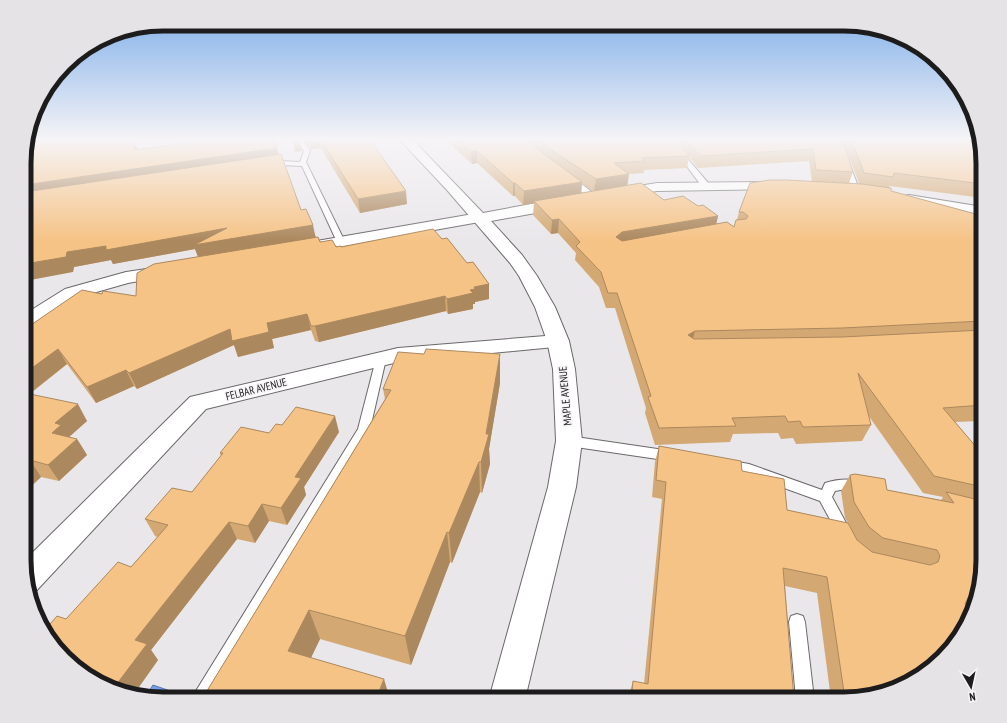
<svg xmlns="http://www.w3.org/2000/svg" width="1007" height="723" viewBox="0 0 1007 723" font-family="'PT Sans Narrow',sans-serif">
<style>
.water{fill:#759dea;stroke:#5b76ac}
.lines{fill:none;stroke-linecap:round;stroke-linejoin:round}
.service-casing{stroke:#6b686b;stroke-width:2}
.minor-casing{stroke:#6b686b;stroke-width:2}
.tertiary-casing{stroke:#6b686b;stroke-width:2}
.service{fill:#fff;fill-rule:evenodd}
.minor{fill:#fff;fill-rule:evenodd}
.tertiary{fill:#fff;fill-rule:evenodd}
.wall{fill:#d4a873;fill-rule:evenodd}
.shaded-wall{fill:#ac885e}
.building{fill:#f6c386;stroke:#ac885e}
.labels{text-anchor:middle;stroke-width:3;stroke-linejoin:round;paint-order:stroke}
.street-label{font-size:11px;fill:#1d1c1d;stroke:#f7f4f7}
.rim{fill:none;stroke:#1d1c1d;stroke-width:5}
</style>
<rect width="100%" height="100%" fill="#eae7ea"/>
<!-- water -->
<path class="water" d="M153,685L179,694L176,699H154L145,697Z"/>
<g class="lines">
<!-- service casing -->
<g class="service-casing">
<g id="service">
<path d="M299,140H303L310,151L306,162L345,242L344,244H338L337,242L302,166L281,165L269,167L266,165L281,161L300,162L304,151L298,141Z"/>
<path d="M677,151H681L709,184V188H703L677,153Z"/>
<path d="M844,162L849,163L860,191L859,193H856L852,191L843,163Z"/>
<path d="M568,178H574L597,196V200H591L568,182Z"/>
<path d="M381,356L385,357L386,359L370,429L210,699H191L358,429L376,359L377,357Z"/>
<path d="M569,436L671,451L676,453L678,456L676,459L671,461L569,446L565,444L563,441L565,438Z"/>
<path d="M727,460L749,464L822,490L825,483C838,479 850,478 863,482L865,486L863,490L858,491L846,489L835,491L832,497L852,534L850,538L845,540L840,538L820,501L743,473L722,469L720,465L722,461Z"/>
<path d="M797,614L803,616L805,622L814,699H796L789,622L791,616Z"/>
</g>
</g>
<!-- minor casing -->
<g class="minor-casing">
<g id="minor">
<path d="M479,213L485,215L487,218L485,221L305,253L299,252L296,248L299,244L305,243Z"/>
<path d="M167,266L173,267L176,271L173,275L128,283L79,297L32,327L25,329V314L65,289L126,272Z"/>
<path d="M558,335L565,336L569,341L565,346L398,362L206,409L37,590L30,593L25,578V560L190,397L398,348Z"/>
</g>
</g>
<!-- tertiary casing -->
<g class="tertiary-casing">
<g id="tertiary">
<path d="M400,140H413L483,213L563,198L568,200L571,203L568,206L563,208L491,221L522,255L537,276L555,307L569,341L575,369L582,441L576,487L525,699H489L548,487L556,441L553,369L547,341L535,307L519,276L510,263L447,190Z"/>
<path d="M779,182L784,183L786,186L784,189L657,191L620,197L615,196L613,193L615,190L620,189L657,183Z"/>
<path d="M909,195L983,207V217L904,202L902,199L904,196Z"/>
</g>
</g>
<!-- service -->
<use href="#service" class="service"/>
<!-- minor -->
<use href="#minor" class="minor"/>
<!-- tertiary -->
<use href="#tertiary" class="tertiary"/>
</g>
<!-- wall -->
<g class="wall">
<path d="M27,140H130L137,150L279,155L301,210L316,237L320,242L341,247L442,239L489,284V299L475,302V304H473V309L448,314L446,311L319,342L315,341L311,330L272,339L274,348L238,357L234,345L137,389L134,386L96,403L67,364L30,394L87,421L69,437L77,439L87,455L59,481L41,477L25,492V329L102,294L136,296L198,257L195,249L113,264L111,260L74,267L73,272L26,191L25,145Z"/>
<path d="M304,140H371L372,142L407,204L360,213L321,148L311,149Z"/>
<path d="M446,140H979L983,154V198L890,186L889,187L891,191L983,216V424L980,421L955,422L983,455V566L906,685L844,699H831L817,593L785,586L794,699H628L633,681L644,684L662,499L652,497L655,462L659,446L742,471L787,510L851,528L845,518L841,491L850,475L887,490L941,500L943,497L923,493L868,415L871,425L862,441L796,444L793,438L781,439L778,433L733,434L730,442L655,445L645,413L646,408L615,308H606L599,287L575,260L576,253L558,233L551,234L533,215L534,203L523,205L515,196H513L477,163L472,164ZM846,151L847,152L859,183H849L853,172ZM689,157L698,168L809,161L812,181L739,212L737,220L734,227L716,224L718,216L698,206L664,200L627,185L629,174L644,173V170L687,168ZM582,184L593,191L581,193Z"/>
<path d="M500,354V383L489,449L490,464L482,493L480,492L452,563L450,562L411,665L320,639L311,657L202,699L385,399L383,389Z"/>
<path d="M282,425L339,432L304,487L306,495L287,525L269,521L255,543L237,539L151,650L158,660L134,694L110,688L66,619L131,567L158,537L155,536L145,519L192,492L221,456L220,453L269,433Z"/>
</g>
<!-- shaded-wall -->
<g class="shaded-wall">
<path d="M293,140H300L302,151L295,152Z"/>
<path d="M309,140H319L321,148L311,149Z"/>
<path d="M846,140H847L844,150L843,142Z"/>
<path d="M134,141L139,153L134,150Z"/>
<path d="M277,148L280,160L30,199L26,191H25V177Z"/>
<path d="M477,151V163L472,164L471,152Z"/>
<path d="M629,174L627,187L594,192L596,179Z"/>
<path d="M582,182L581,195L534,201V203L523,205L524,191Z"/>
<rect x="513" y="183" width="2" height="13"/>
<path d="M406,191L407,204L360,213L358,199Z"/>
<path d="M718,216L715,230L620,247L616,237L622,232Z"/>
<path d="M559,219L558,233L551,234L552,220Z"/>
<path d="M313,225L316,239L199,259L195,249L113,264L111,260L74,267L73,272L25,281V264L67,252L106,246L227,228Z"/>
<path d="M489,284V299L475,302V304H473V309L448,314L447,299L470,290L474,287Z"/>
<path d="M445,296L446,311L319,342L315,326Z"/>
<path d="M307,314L311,330L272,339L274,348L238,357L234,345L137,389L129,373L230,329L267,323Z"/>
<path d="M695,331L691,346L688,335Z"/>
<path d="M58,349L67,364L25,397V373Z"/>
<path d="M500,354V383L489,449L490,464L482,493L481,462L486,434Z"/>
<path d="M126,370L134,386L96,403L87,387Z"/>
<path d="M78,404L87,421L69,437L52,433L55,423Z"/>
<path d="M335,416L339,432L304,487L306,495L287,525L281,508L295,477Z"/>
<path d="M77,439L87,455L59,481L48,465Z"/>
<path d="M30,460L41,477L25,492V464Z"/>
<path d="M479,462L480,492L452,563L449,533Z"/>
<path d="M262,504L269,521L255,543L248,526Z"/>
<path d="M229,522L237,539L151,650L158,660L134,694L113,689L135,640Z"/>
<path d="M447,532L450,562L411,665L405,636Z"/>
<path d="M309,610L320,639L301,679L288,651Z"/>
<path d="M384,679L390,699H376Z"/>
</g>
<!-- building -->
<g class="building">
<path d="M43,140H130L134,141V150L212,140H273L277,148L25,185V181L27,177H25V145L26,142Z"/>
<path d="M321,140H370L406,191L358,199Z"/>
<path d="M458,140H529L528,142L582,182L524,191L515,183H513L477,151L471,152Z"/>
<path d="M536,140H677L689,156L642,158L645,161L614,163L629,174L596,179Z"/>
<path d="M686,140H846L843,142L853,172L816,170L813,149L701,156Z"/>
<path d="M850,140H965L980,143L983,154V184L894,173L893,177L864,173L852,141Z"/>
<path d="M281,154L301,210L306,209L313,225L194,245L227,228L106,250V246L67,252L66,257L25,264V192Z"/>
<path d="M770,180H786L862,184L891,188V191L983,216V321L842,328L695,331L688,335L694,339L842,337L983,330V405L943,408L983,455V487L934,476L858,373L871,425L803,427L800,421L788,422L785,416L732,418L736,426L659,428L648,397L651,396L617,293H608L601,272L576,246L580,242L559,219L552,220L534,201L641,183L664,200L683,196L698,206L703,205L718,216L622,232L616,237L622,241L727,222L734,227L736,220L746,219L748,216L743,212H739L750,183Z"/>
<path d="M433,229L442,239L447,238L467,263L473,262L489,284L474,287L475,289L470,290L473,293L447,299L445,296L315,326H311L307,314L267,323L269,332L232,341L230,329L129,373L126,370L87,387L58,349L25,373V329L82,290L102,294L103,291L136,296L137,273L154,264L318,237L320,242L332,240L336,247L341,246V247Z"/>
<path d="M426,349L500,354L486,434H489L481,462H479L449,533L447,532L405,636L309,610L288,651L384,679L376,699H202L391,390L383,389L398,352L424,354Z"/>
<path d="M25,393L78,404L55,423L61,425L52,433L77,439L48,465L30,460L25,464Z"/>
<path d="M296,407L335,416L295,477L301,478L281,508L262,504L248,526L229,522L135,640L147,644L113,689L110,688L78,670L44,631L57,616L66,619L118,562L131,567L168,525L145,519L172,488L192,492L223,453H220L241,427L269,433L276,424L282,425Z"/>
<path d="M659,446L741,461L742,471L784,479L787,510L848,523L857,540L872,552L930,565L938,562L940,556L937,550L883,538L869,527L854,502L850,475L855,474L885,479L887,490L954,503L946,492L983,501V538L977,537L983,553V566L965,604L974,606L972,613L954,645L906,685L845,699L827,577L783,568L794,699H631L633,681L648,684L666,482L656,480Z"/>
</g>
<!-- sky -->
<linearGradient id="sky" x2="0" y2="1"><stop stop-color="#7aabe9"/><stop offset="0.58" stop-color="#f6f4f6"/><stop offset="1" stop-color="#f6f4f6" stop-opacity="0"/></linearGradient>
<rect width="1007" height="241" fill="url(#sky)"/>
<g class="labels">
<!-- street labels -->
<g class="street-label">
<text transform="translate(256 389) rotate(-14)" y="4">FELBAR AVENUE</text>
<text transform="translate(565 396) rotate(-95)" y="4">MAPLE AVENUE</text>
</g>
</g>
<!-- crop -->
<path d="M0 0H1007V723H0ZM163 31H844A132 132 0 0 1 976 163V560A132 132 0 0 1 844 692H163A132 132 0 0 1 31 560V163A132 132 0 0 1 163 31Z" fill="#e6e3e6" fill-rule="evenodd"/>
<path class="rim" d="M163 31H844A132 132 0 0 1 976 163V560A132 132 0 0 1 844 692H163A132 132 0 0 1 31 560V163A132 132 0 0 1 163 31Z"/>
<!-- north arrow -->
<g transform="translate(971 687) rotate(171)" stroke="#f7f4f7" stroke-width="3" paint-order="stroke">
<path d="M0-3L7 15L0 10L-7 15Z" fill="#1d1c1d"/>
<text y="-6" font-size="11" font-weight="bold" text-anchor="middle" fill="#1d1c1d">N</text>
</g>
</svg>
